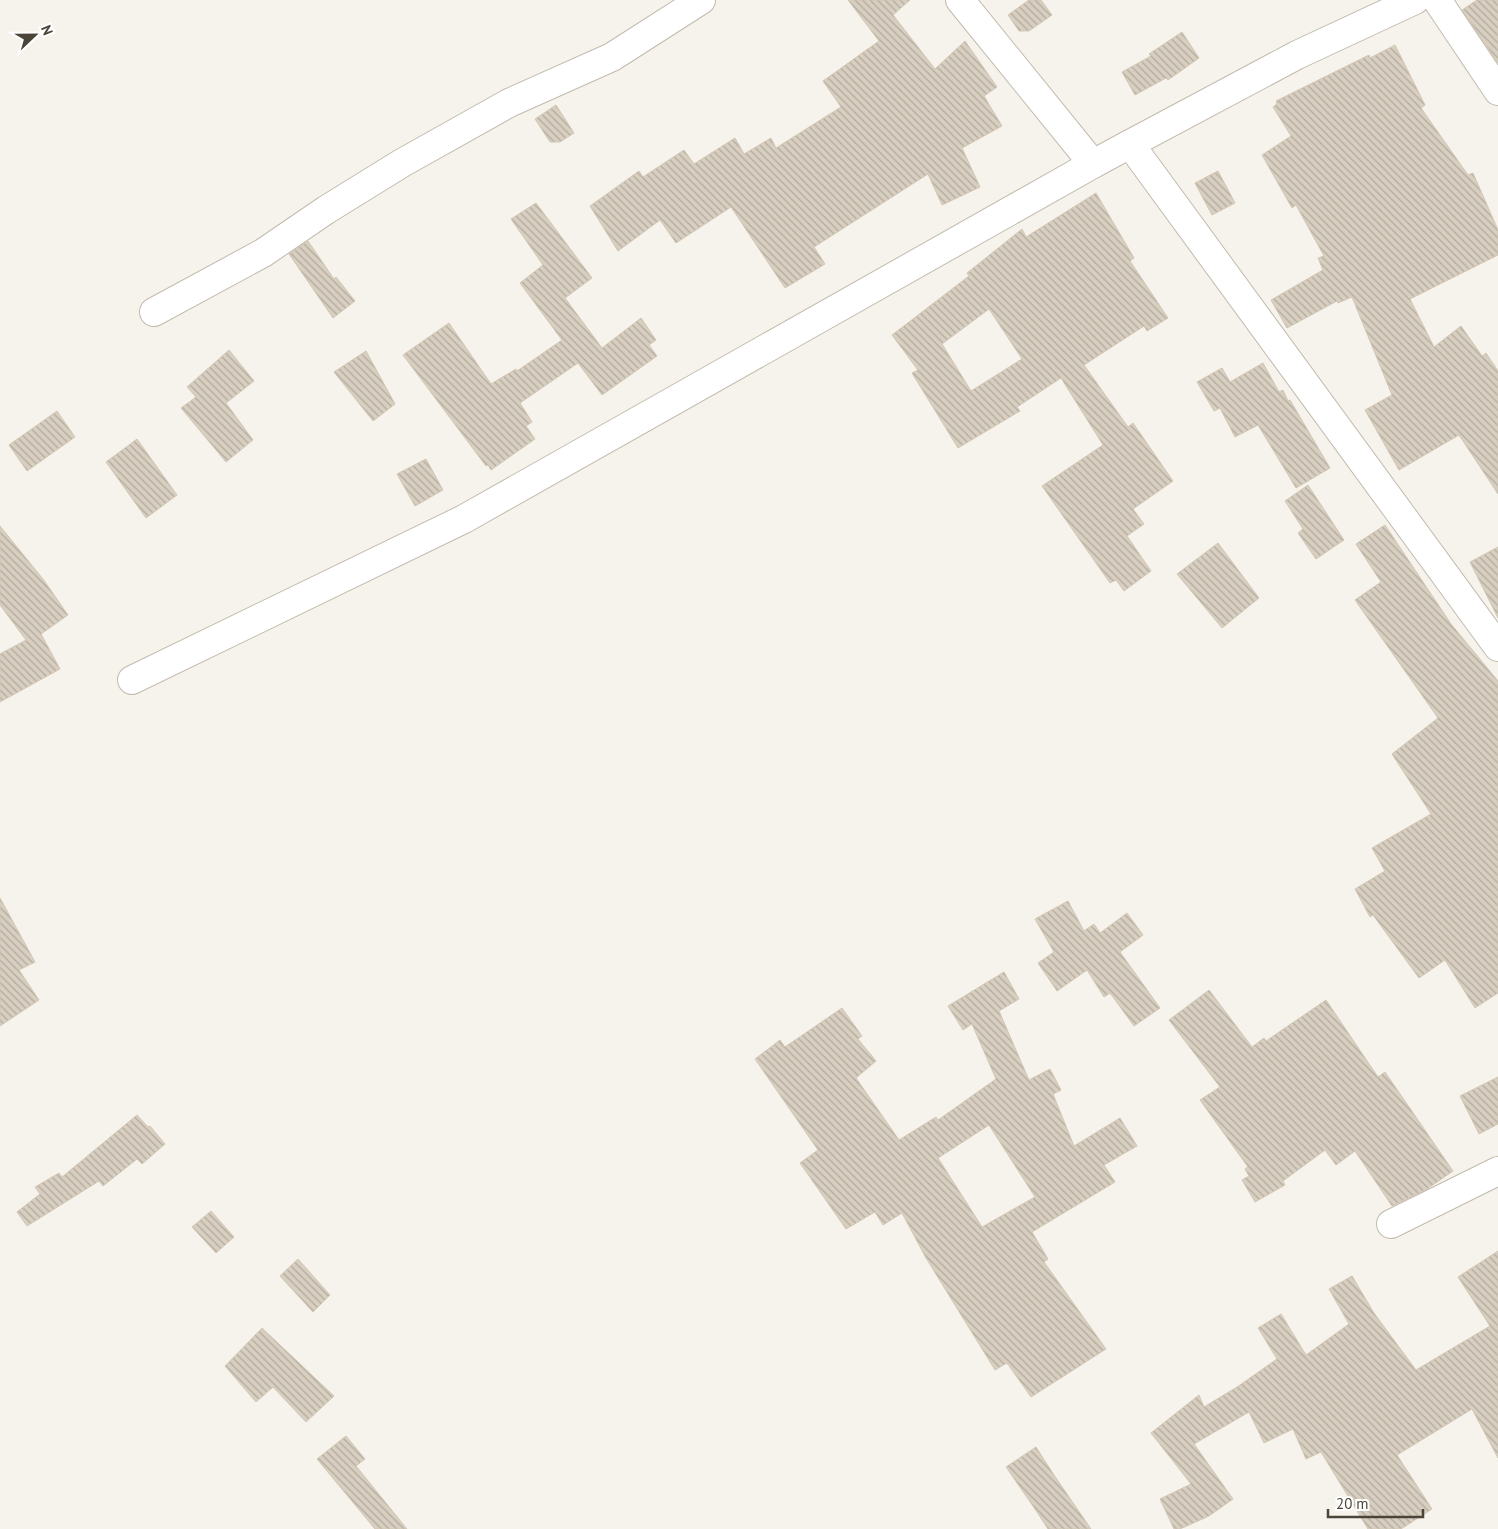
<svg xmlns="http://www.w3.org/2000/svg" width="1498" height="1529" viewBox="0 0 1498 1529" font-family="'PT Sans',sans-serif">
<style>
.building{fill:url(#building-back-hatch);stroke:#d3c7b4;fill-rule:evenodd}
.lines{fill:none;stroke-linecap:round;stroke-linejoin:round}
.minor-casing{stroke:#c2bbae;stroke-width:30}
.minor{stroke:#fff;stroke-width:28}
</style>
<defs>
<pattern id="building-back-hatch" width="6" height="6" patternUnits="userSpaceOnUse" patternTransform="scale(1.25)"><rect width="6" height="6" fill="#d8cfc1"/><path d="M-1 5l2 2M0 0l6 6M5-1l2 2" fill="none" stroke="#b1aa9e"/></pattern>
</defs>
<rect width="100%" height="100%" fill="#f6f3ec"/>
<!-- building -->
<g class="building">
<path d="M848,0H910L893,15L935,69L965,41L997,87L984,96L1002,126L962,148L980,187L942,205L928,174L814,247L825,264L785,288L731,207L676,243L660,220L618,251L590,206L639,171L643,177L684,150L694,164L735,138L744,154L771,138L776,148L841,107L823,81L879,41Z"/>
<path d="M1029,0H1041L1052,15L1029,31H1019L1008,15Z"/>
<path d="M1477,0H1498V63L1462,10Z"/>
<path d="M1182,32L1199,58L1168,80L1166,78L1135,95L1122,72L1151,56L1149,54Z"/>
<path d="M1395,45L1425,105L1421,108L1468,175L1473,173L1498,230V255L1410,299L1434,347L1461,326L1482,356L1486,353L1498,371V494L1459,435L1399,470L1365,410L1392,395L1352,297L1338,303L1337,301L1287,328L1271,300L1323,270L1318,258L1324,256L1296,205L1292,208L1262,155L1291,136L1273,107L1277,104L1276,101L1369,55L1370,58Z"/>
<path d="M556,105L574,133L560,142H550L535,119Z"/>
<path d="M1218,171L1235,203L1212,215L1195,183Z"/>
<path d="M1096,193L1134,258L1130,261L1168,318L1147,331L1144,326L1084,365L1128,427L1133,423L1173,481L1133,509L1144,524L1127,536L1151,571L1124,591L1116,580L1110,583L1042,486L1103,445L1061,378L1017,407L1020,411L958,448L912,373L918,370L892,335L969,276L967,273L1022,229L1026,237ZM989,309L1022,359L971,391L942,344Z"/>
<path d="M536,203L592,278L565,298L602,348L641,318L656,340L649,345L657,356L602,395L578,363L520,403L532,422L526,426L535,439L491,470L488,465L486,466L403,355L449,323L491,384L516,369L517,371L562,340L520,283L543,265L511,219Z"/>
<path d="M308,241L334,279L336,277L355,301L333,318L289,254Z"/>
<path d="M229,350L254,381L226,403L253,440L226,462L181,408L196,397L187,387Z"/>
<path d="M366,351L395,404L373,421L334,372Z"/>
<path d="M1263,363L1279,392L1283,390L1288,401L1290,400L1330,468L1296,488L1258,425L1235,437L1220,408L1214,411L1197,382L1222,368L1230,382Z"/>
<path d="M57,411L75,437L27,471L9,445Z"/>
<path d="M137,439L177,495L146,518L106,462Z"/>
<path d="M426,459L443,490L415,506L397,474Z"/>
<path d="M1308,485L1344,540L1316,559L1298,533L1303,529L1285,501Z"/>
<path d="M1385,525L1451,624L1498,681V993L1475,1008L1445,960L1419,978L1373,915L1370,917L1355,889L1385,871L1372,848L1431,814L1392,754L1438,718L1355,600L1381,582L1356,544Z"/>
<path d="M0,526L43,579L68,615L41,634L60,669L0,702V654L26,640L0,605Z"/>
<path d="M1218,543L1259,598L1222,628L1177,574Z"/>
<path d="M1498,547V618L1470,562Z"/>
<path d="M0,898L35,962L19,970L39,1000L0,1026Z"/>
<path d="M1068,901L1084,931L1094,924L1100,933L1127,913L1143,935L1120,952L1160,1008L1134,1026L1110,993L1104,997L1087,970L1057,991L1038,963L1054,952L1035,919Z"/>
<path d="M1004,972L1019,999L999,1011L1029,1080L1050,1069L1061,1090L1053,1094L1074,1146L1120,1118L1137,1146L1104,1165L1115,1182L1032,1232L1048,1259L1044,1262L1106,1349L1031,1397L1007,1363L995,1370L926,1258L902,1213L883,1225L875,1212L846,1229L800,1163L818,1150L755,1059L780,1040L785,1047L842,1008L862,1036L858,1039L876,1061L856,1078L899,1140L936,1117L938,1120L996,1079L972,1024L963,1030L948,1006ZM989,1125L1035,1197L982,1227L938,1158Z"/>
<path d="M1209,990L1252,1047L1264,1038L1266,1041L1326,1000L1378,1077L1385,1072L1453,1171L1427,1189L1392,1206L1355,1151L1336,1165L1325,1150L1283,1181L1285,1185L1255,1202L1242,1180L1249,1176L1245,1169L1248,1167L1200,1100L1220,1087L1169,1020Z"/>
<path d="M1498,1077V1124L1479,1134L1460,1096Z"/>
<path d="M137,1115L148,1127L150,1126L165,1144L142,1164L137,1159L103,1186L99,1181L27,1226L17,1212L40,1194L35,1187L59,1173L62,1177Z"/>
<path d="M211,1211L234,1237L216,1253L192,1227Z"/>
<path d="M1498,1251V1458L1472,1409L1397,1455L1432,1509L1401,1529H1368L1321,1452L1306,1459L1293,1429L1264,1443L1249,1412L1194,1444L1233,1499L1209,1516L1180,1529H1174L1160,1499L1191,1484L1151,1433L1199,1395L1204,1407L1237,1387L1277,1359L1258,1328L1281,1314L1306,1355L1349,1324L1329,1289L1352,1276L1374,1313L1416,1370L1490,1326L1458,1277Z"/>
<path d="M298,1259L330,1295L313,1312L280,1276Z"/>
<path d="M262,1328L334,1396L306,1422L273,1387L256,1402L225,1366Z"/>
<path d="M346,1436L365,1459L356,1466L407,1529H375L317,1459Z"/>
<path d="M1036,1447L1054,1475L1091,1529H1048L1035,1509L1006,1467Z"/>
</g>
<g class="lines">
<!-- minor casing -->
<g class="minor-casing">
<g id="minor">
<path d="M960,0L1093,164L1130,144L1498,647"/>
<path d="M1437,0L1498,91"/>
<path d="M1130,144L1297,55L1415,0"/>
<path d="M154,312L263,253L326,210L402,163L509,103L612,57L701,0"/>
<path d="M132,680L464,519L1093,164"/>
<path d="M1391,1224L1498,1171"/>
</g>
</g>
<!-- minor -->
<use href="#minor" class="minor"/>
</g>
<!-- north arrow -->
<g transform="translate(35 35) rotate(68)" stroke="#ffffff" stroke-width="4" paint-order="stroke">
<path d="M0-4L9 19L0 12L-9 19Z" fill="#4b4439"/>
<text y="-8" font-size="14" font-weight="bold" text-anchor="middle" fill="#4b4439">N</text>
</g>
<!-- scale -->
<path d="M1328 1509v8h95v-8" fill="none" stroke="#4b4439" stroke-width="2.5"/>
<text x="1336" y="1509" font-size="15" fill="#4b4439" stroke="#ffffff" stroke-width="4" paint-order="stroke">20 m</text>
</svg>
